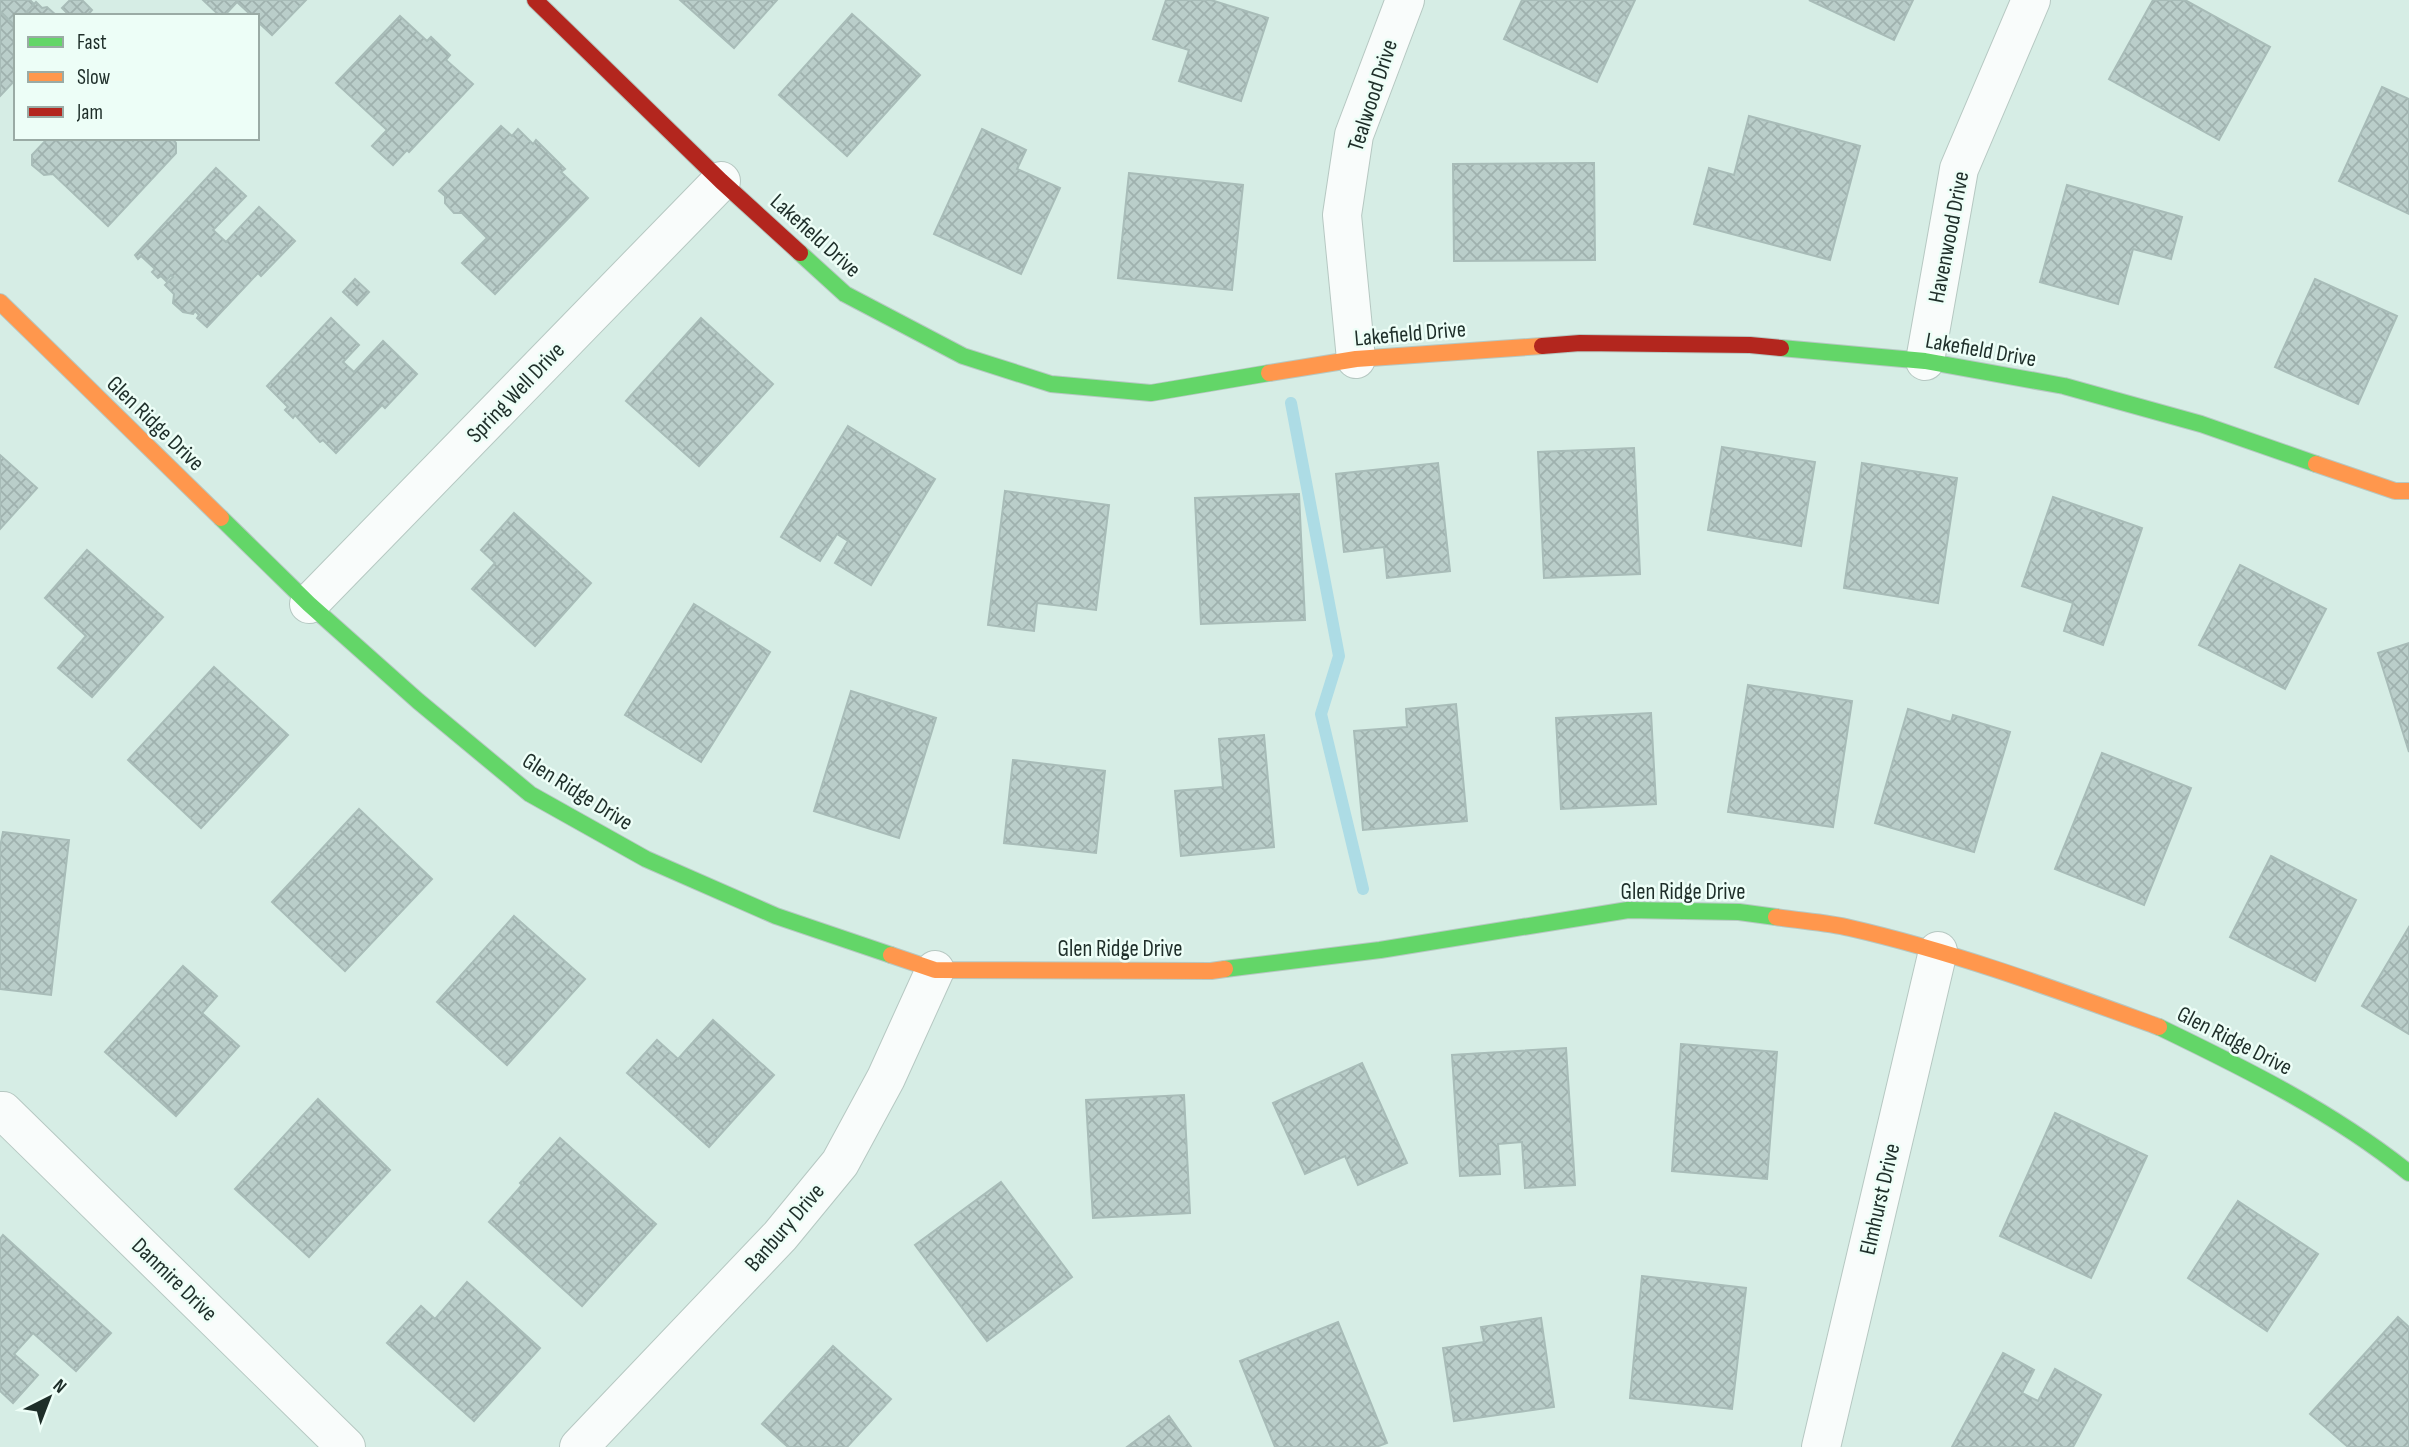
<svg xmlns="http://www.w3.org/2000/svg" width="2409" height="1447" viewBox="0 0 2409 1447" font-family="'Sofia Sans Condensed',sans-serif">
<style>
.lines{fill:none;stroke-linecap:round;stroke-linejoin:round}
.stream{stroke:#addce5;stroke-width:12}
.building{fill:url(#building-cross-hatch);stroke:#a8bcb8;stroke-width:2}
.street-casing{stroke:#b6c8c2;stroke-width:40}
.fast-casing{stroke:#b6c8c2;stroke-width:18}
.slow-casing{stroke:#b6c8c2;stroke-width:18}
.jam-casing{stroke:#b6c8c2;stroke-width:18}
.street{stroke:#f9fcfb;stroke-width:38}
.fast{stroke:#63d668;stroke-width:16}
.slow{stroke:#ff974d;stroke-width:16}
.jam{stroke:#b3261e;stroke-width:16}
.labels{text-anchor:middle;stroke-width:5;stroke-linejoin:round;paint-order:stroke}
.street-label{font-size:23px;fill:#1e2e29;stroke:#edfef7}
</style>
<defs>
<pattern id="building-cross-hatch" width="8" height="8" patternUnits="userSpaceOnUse" patternTransform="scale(1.75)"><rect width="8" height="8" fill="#baceca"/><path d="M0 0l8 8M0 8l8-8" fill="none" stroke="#9fb1ae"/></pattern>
</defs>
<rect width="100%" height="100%" fill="#d6ede5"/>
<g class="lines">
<!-- stream -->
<path class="stream" d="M1291,403L1339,656L1321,714L1363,889"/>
</g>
<!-- building -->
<g class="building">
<path d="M0,0H30L34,4L23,16H16L14,25L0,11Z"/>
<path d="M70,0H82L92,10L87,16H70L62,8Z"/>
<path d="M203,0H306L272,35L257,21V16H252L237,2L224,16H220Z"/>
<path d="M680,0H777L734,48Z"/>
<path d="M1166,0H1211L1268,18L1241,101L1179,81L1189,50L1153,39Z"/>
<path d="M1522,0H1635L1597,82L1504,39Z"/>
<path d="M1809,0H1913L1894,40Z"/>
<path d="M2153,0H2185L2270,47L2219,140L2109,79Z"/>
<path d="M36,2L42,8L47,7L57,16H23Z"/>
<path d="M0,11L14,25L16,24V79L0,96Z"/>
<path d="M852,14L920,75L847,156L779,95Z"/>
<path d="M400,16L427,41L431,37L450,55L446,60L473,84L409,152L407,150L393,165L372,146L387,130L336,83Z"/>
<path d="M2382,87L2409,99V214L2339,181Z"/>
<path d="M1749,116L1860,146L1830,260L1694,224L1709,168L1734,175Z"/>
<path d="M501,126L512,136L518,129L533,144L536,140L565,169L561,172L588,198L495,294L462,263L487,238L462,213H454L445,203V196L439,191Z"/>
<path d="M982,129L1026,150L1017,169L1060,188L1021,274L934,234Z"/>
<path d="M48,138H130L133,141L136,138H172L176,143V153L108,226L53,174L44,175L32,165V155Z"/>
<path d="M1594,163L1595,260L1454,261L1453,164Z"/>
<path d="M216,168L246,196L213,230L226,242L259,207L295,241L261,276L258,273L207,327L197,318L199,315L195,311L193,314L183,312L173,303L174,294L165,285L173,277L171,275L166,281L161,276L158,278L152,272L155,269L141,256L138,259L135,255Z"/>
<path d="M1129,173L1243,185L1232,290L1118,278Z"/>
<path d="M2067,185L2182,217L2171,259L2133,249L2118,304L2040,282Z"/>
<path d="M355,279L369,292L357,305L343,292Z"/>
<path d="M2315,279L2397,316L2358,404L2275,367Z"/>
<path d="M331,318L359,345L343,362L354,372L383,341L417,374L385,408L382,405L336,453L323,440L320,442L295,415L293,418L285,410L288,407L267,386Z"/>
<path d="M701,318L773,384L699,466L626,401Z"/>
<path d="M848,426L935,479L871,585L835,563L848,541L837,534L820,561L781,537Z"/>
<path d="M1722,447L1815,462L1801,546L1708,530Z"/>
<path d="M1634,448L1640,574L1544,578L1538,452Z"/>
<path d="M0,455L37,488L0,529Z"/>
<path d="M1438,463L1450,571L1387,578L1384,547L1344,552L1336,474Z"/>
<path d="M1862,463L1957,478L1938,603L1844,588Z"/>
<path d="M1005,491L1109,505L1096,610L1037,603L1034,631L988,625Z"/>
<path d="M1299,494L1305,620L1201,624L1195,498Z"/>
<path d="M2053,497L2142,528L2103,645L2064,631L2073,603L2022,586Z"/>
<path d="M514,513L591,583L535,646L472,589L495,563L481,550Z"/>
<path d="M87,550L163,617L92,697L58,668L86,636L45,598Z"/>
<path d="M2240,565L2326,609L2285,689L2199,645Z"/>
<path d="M694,604L770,652L701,762L625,715Z"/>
<path d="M2409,643V752L2378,653Z"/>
<path d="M214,667L288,735L201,828L128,760Z"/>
<path d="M1748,685L1852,701L1833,827L1728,812Z"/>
<path d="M851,691L936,718L899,838L814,811Z"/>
<path d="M1456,704L1467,821L1363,830L1354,731L1407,727L1406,709Z"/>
<path d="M1908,709L1951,722L1953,715L2010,732L1974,852L1875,823Z"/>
<path d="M1651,713L1656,804L1561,809L1556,718Z"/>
<path d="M1264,735L1274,847L1181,856L1175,791L1223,787L1219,739Z"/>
<path d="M2102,753L2191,788L2144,905L2055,869Z"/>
<path d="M1013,760L1105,771L1096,853L1004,843Z"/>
<path d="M359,809L432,879L345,971L272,902Z"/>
<path d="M3,832L69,840L51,995L0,989V847Z"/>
<path d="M2271,856L2356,900L2315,981L2230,937Z"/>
<path d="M514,916L585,979L507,1065L437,1002Z"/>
<path d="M2409,927V1034L2362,1006Z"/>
<path d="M183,966L217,996L202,1013L239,1046L176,1116L105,1052Z"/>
<path d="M713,1020L774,1075L709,1147L627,1073L657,1040L678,1059Z"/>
<path d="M1681,1044L1777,1052L1767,1179L1672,1171Z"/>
<path d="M1566,1048L1575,1185L1525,1188L1522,1142L1498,1144L1500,1174L1460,1176L1452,1055Z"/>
<path d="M1362,1063L1407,1163L1358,1185L1345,1156L1305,1174L1273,1103Z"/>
<path d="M1184,1095L1190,1213L1093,1218L1086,1100Z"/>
<path d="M318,1099L390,1170L309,1257L235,1189Z"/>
<path d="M2055,1113L2147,1156L2091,1278L2000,1236Z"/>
<path d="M560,1138L656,1224L582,1306L489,1222L522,1185L520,1183Z"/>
<path d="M1001,1182L1072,1277L987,1341L915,1245Z"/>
<path d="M2238,1201L2318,1254L2267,1331L2188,1278Z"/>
<path d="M3,1235L111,1333L76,1371L33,1333L14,1354L38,1375L13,1403L0,1391V1239Z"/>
<path d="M1642,1276L1746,1288L1732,1409L1630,1398Z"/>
<path d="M467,1282L540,1348L474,1421L387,1343L421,1306L435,1319Z"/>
<path d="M2398,1317L2409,1327V1447H2348L2310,1414Z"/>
<path d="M1541,1318L1554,1407L1454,1421L1443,1348L1484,1342L1481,1327Z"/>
<path d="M1338,1322L1387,1443L1376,1447H1275L1240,1361Z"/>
<path d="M833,1346L891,1399L847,1447H788L762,1424Z"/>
<path d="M2003,1353L2034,1370L2022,1393L2038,1401L2055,1369L2101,1395L2073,1447H1952Z"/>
<path d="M1169,1416L1191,1447H1127Z"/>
</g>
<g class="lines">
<!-- street casing -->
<g class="street-casing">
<g id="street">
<path d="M1356,359L1342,215L1354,135L1405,0"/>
<path d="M1925,361L1959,169L2031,0"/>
<path d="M309,604L721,181"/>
<path d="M0,1111H3L346,1447"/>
<path d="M579,1447L780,1236L840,1163L886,1078L935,970"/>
<path d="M1821,1447L1938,951"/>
</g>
</g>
<!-- fast casing -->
<g class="fast-casing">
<g id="fast">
<path d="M800,253L845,294L963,356L1051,384L1151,393L1269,373"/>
<path d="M1781,348L1925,361L2064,386L2201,424L2316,464"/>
<path d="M221,518L309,604L418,701L530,794L646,859L776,916L891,955"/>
<path d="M1225,969L1380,950L1628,910L1739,912L1776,917"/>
<path d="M2159,1027C2246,1069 2333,1112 2409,1173"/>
</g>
</g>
<!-- slow casing -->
<g class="slow-casing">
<g id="slow">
<path d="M0,302L221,518"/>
<path d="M1269,373L1356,359L1542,346"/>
<path d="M2316,464L2395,491H2409"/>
<path d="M1776,917C1800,921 1826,922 1850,928C1955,952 2057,990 2159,1027"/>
<path d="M891,955L935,970L1211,971L1225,969"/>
</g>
</g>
<!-- jam casing -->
<g class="jam-casing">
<g id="jam">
<path d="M535,0L721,181L800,253"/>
<path d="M1542,346L1580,343L1750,345L1781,348"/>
</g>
</g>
<!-- street -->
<use href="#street" class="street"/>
<!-- fast -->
<use href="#fast" class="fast"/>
<!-- slow -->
<use href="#slow" class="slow"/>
<!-- jam -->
<use href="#jam" class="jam"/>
</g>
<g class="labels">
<!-- street labels -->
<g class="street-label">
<text transform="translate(1372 95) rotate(-72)" y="8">Tealwood Drive</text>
<text transform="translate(816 235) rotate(42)" y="8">Lakefield Drive</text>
<text transform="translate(1948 237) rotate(-79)" y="8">Havenwood Drive</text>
<text transform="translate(1410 333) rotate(-5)" y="8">Lakefield Drive</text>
<text transform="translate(1981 349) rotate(10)" y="8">Lakefield Drive</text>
<text transform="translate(515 392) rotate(-46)" y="8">Spring Well Drive</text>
<text transform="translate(156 423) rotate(44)" y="8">Glen Ridge Drive</text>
<text transform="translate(578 791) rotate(32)" y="8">Glen Ridge Drive</text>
<text x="1683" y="899">Glen Ridge Drive</text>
<text x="1120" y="956">Glen Ridge Drive</text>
<text transform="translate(2235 1040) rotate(27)" y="8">Glen Ridge Drive</text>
<text transform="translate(1879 1199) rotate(-77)" y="8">Elmhurst Drive</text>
<text transform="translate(784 1227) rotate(-49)" y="8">Banbury Drive</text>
<text transform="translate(175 1279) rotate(44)" y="8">Danmire Drive</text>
</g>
</g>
<!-- legend -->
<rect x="14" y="14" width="245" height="126" fill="#edfef7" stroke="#9aaba5" stroke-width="2"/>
<rect x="28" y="37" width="35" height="10" fill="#63d668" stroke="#9aaba5" stroke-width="2"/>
<text x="77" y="49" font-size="21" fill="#1e2e29">Fast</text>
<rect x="28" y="72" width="35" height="10" fill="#ff974d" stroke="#9aaba5" stroke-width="2"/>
<text x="77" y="84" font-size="21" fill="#1e2e29">Slow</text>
<rect x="28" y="107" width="35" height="10" fill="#b3261e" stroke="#9aaba5" stroke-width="2"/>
<text x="77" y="119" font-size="21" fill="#1e2e29">Jam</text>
<!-- north arrow -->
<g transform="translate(49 1398) rotate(42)" stroke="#edfef7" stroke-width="5" paint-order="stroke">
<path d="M0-5L12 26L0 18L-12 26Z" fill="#1e2e29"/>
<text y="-10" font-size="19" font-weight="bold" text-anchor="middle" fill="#1e2e29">N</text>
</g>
</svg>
